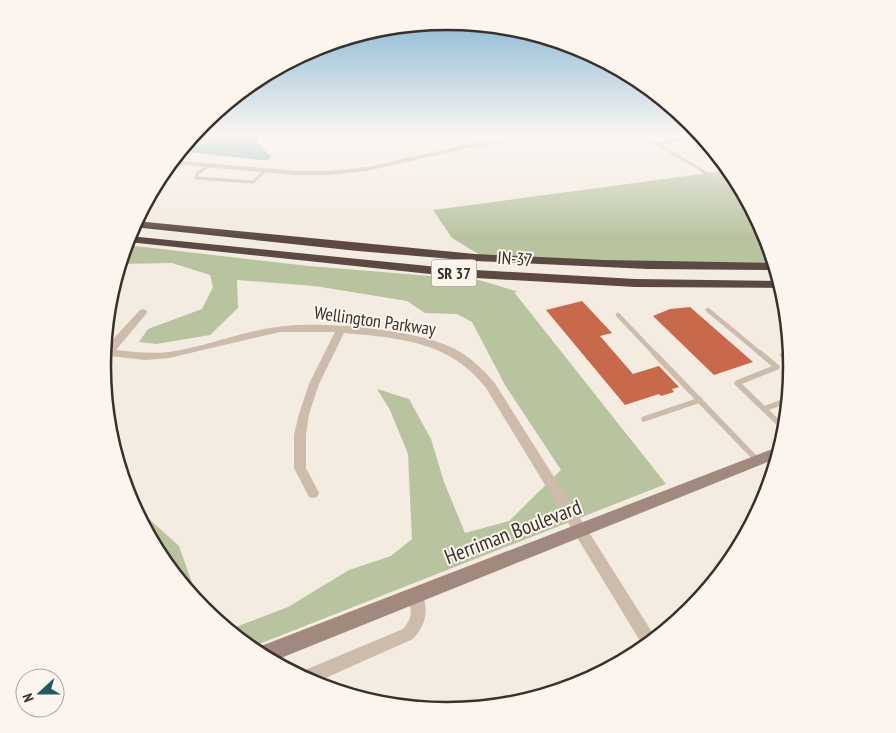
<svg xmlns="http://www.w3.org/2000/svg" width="896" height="733" viewBox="0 0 896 733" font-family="'PT Sans Narrow',sans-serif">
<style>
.green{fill:#b8c4a0}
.water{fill:#7fb0b2}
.building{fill:#c8694b}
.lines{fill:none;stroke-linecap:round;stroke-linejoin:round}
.path{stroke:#b9a596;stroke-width:1;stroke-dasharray:2 2;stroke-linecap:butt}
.lane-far2{stroke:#cdbbac;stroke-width:3}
.lane-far1{stroke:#cdbbac;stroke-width:4.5}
.lane{stroke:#cdbbac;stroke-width:5.5}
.street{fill:#cdbbac;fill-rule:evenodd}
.secondary{fill:#a18a7d;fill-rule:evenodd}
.highway{fill:#5c4a42;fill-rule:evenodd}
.labels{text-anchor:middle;stroke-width:4;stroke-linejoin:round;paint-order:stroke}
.shield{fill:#fbf5ee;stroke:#756b66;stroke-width:1}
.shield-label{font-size:16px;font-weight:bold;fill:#3b302b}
.street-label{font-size:18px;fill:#3b302b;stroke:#fbf5ee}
.near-street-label{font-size:21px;fill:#3b302b;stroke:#fbf5ee}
.rim{fill:none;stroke:#3b302b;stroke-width:2.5}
</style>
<rect width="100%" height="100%" fill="#f4ebe1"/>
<!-- green -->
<g class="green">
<path d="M731,170L767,235L776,266L485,258L452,238L433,210Z"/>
<path d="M126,245L309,266L479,280L519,292H514L666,484L249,648L228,630L288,607L349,570L391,556L412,539L408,454L390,410L377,389L409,399L431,439L444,482L465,533L509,521L561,470L505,385L472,322L457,314L425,313L407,301L315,286L237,280L238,308L210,335L156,344L139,342L148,329L202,309L213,287L210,275L172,263L120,264Z"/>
<path d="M148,518L179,546L198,600L224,627L204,610L161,558L142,523Z"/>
</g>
<!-- water -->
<path class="water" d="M196,135H257L258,143L271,157L268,160H260L180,151L193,136Z"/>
<!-- building -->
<g class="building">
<path d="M582,301L612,333L600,336L633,374L659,366L679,387L672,389L674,392L661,396L659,394L625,405L546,310Z"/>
<path d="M690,307L753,362L714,375L653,316L670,309Z"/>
</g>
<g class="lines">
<!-- path -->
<path class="path" d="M547,138L564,135"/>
<!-- lane-far2 -->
<g class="lane-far2">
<path d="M642,135L747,197"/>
<path d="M665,135L676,141"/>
<path d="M658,144L703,136"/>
<path d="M208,166L197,174L196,178L253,182L265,171"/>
<path d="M713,176L733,172"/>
</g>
<!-- lane-far1 -->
<g class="lane-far1">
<path d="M708,310L761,354"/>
<path d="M618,315L655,354"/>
</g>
<!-- lane -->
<g class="lane">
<path d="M654,353L757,460"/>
<path d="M760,353L777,367L737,383L787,431"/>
<path d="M783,355L793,364"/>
<path d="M764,409L790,399"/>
<path d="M644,419L700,400"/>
</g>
<!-- street -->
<g class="street">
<path d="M529,135H542L469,148L367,171L328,175H295L170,164L173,160L295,171H328L367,167L469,144Z"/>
<path d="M143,309L146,310L147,312L146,314L116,350C133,352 151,354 169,352C205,347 240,332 277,327C318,320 416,329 453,348C469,356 483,369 494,382L657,640L645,649L486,388C450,341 399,338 344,333L319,384L309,414L306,435V468L319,493L317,497L313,498L309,497L294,468V435L299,414L309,384L335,332H280L169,358L145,360L110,356L104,358V349L140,310Z"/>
<path d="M416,588L421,590C429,608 427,624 413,639L312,684L297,676L298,673L403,629C419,611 405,605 411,590Z"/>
</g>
<!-- secondary -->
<path class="secondary" d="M783,445L780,457L271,662L253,651L261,646Z"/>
<!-- highway -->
<g class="highway">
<path d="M136,221L475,254L604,260L776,263L778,270L648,269L475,261L358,251L133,227Z"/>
<path d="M129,236L458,269L635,279L781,281L783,288L635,287L458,277L128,242Z"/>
</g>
</g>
<!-- sky -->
<linearGradient id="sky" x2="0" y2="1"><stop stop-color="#7eb2d2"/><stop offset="0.57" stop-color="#faf6f2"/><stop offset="1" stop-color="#faf6f2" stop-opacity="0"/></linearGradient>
<rect width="896" height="237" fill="url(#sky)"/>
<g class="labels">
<!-- shield labels -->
<rect class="shield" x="431.5" y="259.5" width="45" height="27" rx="4"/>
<g class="shield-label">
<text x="454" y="279">SR 37</text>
</g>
<!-- street labels -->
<g class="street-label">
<text transform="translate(515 259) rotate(4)" y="6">IN-37</text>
<text transform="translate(375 321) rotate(8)" y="6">Wellington Parkway</text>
</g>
<!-- near-street labels -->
<g class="near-street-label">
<text transform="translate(513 532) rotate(-21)" y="7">Herriman Boulevard</text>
</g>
</g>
<!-- crop -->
<path d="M0 0H896V733H0ZM111 366a336 336 0 1 1 672 0a336 336 0 1 1-672 0Z" fill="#fbf5ee" fill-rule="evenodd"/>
<path class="rim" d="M111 366a336 336 0 1 1 672 0a336 336 0 1 1-672 0Z"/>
<!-- north arrow -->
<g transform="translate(40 693) rotate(249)"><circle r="24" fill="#fbf5ee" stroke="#aea6a0"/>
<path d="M0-4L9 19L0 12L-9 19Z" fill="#1f5a5e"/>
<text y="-8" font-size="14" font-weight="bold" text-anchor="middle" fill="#3b302b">N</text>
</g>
</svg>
